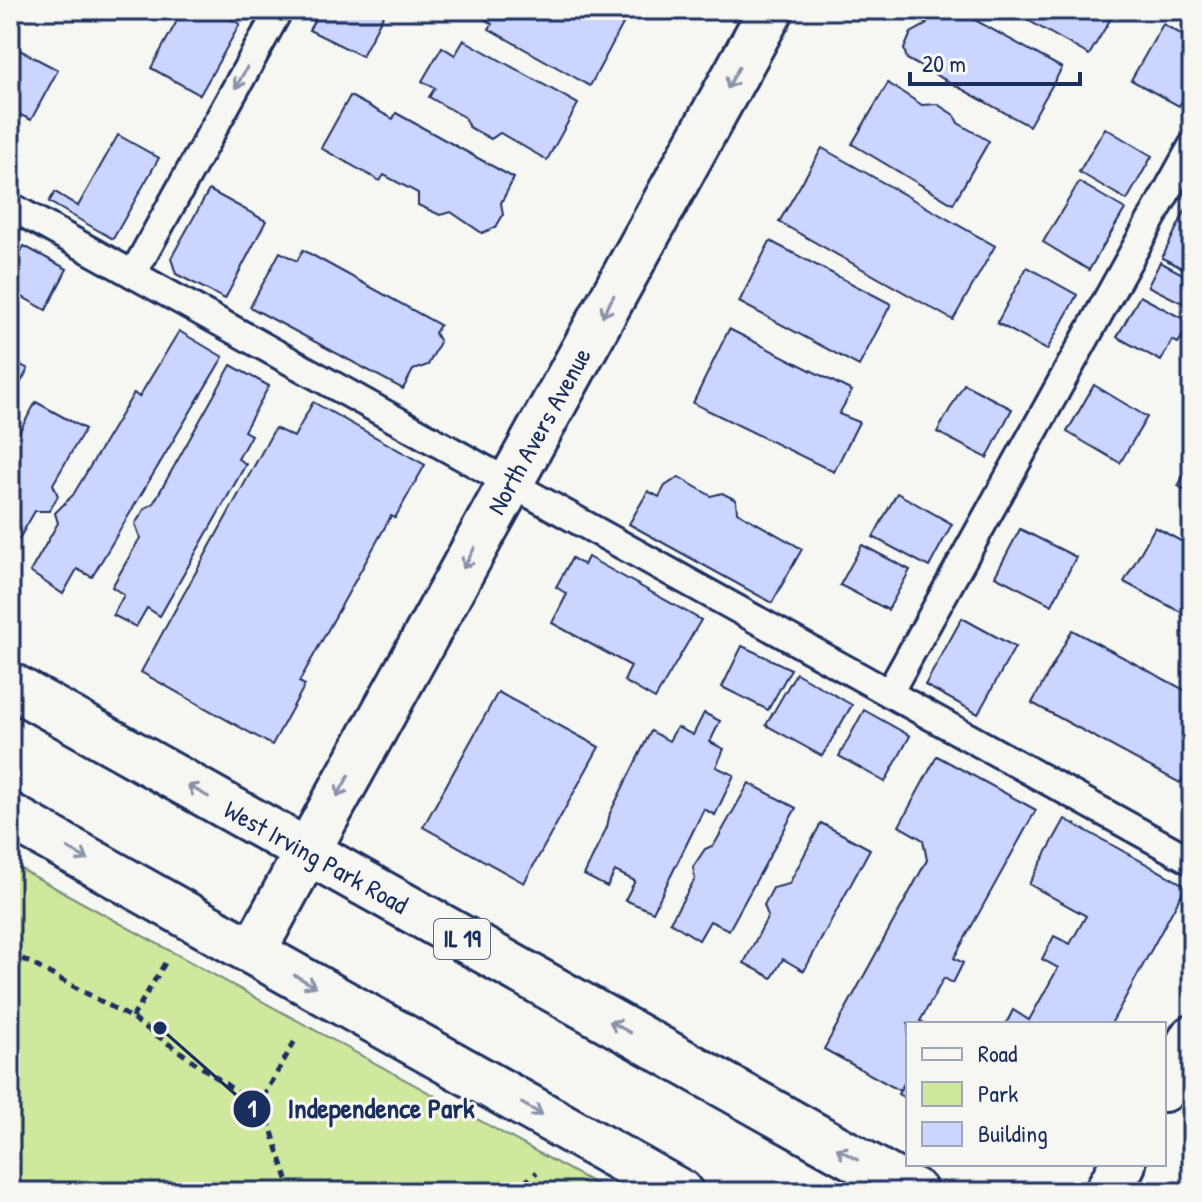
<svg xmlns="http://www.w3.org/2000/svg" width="1202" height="1202" viewBox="0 0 1202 1202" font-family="'Patrick Hand',sans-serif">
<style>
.green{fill:#cfe89e;stroke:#758c7e;stroke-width:2}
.building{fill:#ccd5fd;stroke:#1b2f5e;stroke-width:2}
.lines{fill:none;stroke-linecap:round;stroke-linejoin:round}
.service-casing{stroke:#1b2f5e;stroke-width:32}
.minor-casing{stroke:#1b2f5e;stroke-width:50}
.primary-casing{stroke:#1b2f5e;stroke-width:50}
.path{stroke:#1b2f5e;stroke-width:5;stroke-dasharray:8 6;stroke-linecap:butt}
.service{stroke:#f6f6f2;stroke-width:26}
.minor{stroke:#f6f6f2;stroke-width:44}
.primary{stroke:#f6f6f2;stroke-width:44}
.oneway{stroke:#8892a8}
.labels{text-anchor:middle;stroke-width:6;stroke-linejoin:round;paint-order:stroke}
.shield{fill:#f6f6f2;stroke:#5d6b8a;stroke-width:2}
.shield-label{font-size:24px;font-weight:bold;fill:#1b2f5e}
.street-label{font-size:26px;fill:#1b2f5e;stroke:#f6f6f2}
.leader{fill:none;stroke:#1b2f5e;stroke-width:3}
.callout-dot{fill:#1b2f5e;stroke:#f6f6f2;stroke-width:3}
.mark-label{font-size:24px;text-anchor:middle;font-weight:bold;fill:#fff}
.callout-label{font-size:28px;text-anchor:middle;font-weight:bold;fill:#1b2f5e;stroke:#f6f6f2;stroke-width:6;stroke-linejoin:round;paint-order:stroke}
</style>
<rect width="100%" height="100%" fill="#f6f6f2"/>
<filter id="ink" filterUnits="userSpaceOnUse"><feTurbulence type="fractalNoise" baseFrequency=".0125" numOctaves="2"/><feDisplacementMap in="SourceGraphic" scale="16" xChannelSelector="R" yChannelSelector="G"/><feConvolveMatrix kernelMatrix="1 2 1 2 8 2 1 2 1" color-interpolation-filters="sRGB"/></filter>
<g filter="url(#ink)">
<!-- green -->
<path class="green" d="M10,863L610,1192H10Z"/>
<!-- building -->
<g class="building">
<path d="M183,10H214L240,24L200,95L151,68Z"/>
<path d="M320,10H386L362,56L309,30Z"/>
<path d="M485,10H597L623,24L590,86L489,29L492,24L481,17Z"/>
<path d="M911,10H957L1062,68L1029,126L907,59L904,49L911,33L927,24L909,15Z"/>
<path d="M1010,10H1116L1089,55Z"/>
<path d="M1163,24L1192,40V83L1179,106L1131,80Z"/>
<path d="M464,40L578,104L547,160L500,133L491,139L469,127L464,117L429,97L435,88L422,81L442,47L455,55Z"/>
<path d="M10,45L58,70L31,120L10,110Z"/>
<path d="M888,83L922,105L937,104L954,115L958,123L989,141L953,204L852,144Z"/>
<path d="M350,96L393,119L396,113L514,178L501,203L503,215L496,227L482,233L451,212L440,215L418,205V193L384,175L380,181L321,148Z"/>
<path d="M1105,128L1152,156L1127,200L1079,172Z"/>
<path d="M118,135L159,158L113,239L49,202L55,192L78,206Z"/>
<path d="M822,148L995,246L953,320L779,222Z"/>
<path d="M1079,182L1125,209L1089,270L1043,242Z"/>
<path d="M209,190L266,221L225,299L176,274L171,258Z"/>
<path d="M1186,209L1192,212V273L1162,258Z"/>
<path d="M770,241L891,304L859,366L739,302Z"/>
<path d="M24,246L67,269L46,310L10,290V270Z"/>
<path d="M303,250L440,325L435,333L440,342L428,365L413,370L403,389L250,307L280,252L297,261Z"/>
<path d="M1160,262L1192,279V308L1148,286Z"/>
<path d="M1027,267L1077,295L1047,350L997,323Z"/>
<path d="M1140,296L1191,323L1178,343L1172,340L1161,361L1117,337Z"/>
<path d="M729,329L852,391L839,414L859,422L834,472L693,403Z"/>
<path d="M179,331L223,357L92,577L77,569L63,594L30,572L58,523L55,513L73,495L134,393L139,397Z"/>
<path d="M10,359L28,369L10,403Z"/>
<path d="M231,365L269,386L244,431L251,435L238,459L246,464L160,616L147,608L136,627L113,615L124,595L112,587L140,538L135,524L145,508L153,504Z"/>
<path d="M964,384L1012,409L987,458L937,432Z"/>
<path d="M1094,385L1147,417L1120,463L1067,432Z"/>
<path d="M36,402L85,429L53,484L58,496L49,511H35L19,539L10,534V448Z"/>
<path d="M313,402L425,465L395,518L391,516L299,682L305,685L272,745L141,672L275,428L294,437Z"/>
<path d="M1192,462V494L1178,486Z"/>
<path d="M679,477L711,496L722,493L736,500L737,512L802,549L772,603L629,524L648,491L659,497L665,486Z"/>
<path d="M897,493L952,524L929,567L873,537Z"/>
<path d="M1155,527L1192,547V618L1124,582Z"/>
<path d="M1020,529L1076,557L1052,605L995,576Z"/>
<path d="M862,545L910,570L888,610L840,585Z"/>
<path d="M588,557L701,620L655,699L624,681L631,666L552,623L567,594L556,587L572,558L584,565Z"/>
<path d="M962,618L1015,647L978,714L925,685Z"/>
<path d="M1072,630L1192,694V762L1180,783L1032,703Z"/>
<path d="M742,646L791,669L768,710L722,687Z"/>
<path d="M796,673L852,705L822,756L766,725Z"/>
<path d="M498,692L599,747L524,883L423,827Z"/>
<path d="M864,710L910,736L885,782L839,756Z"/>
<path d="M704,713L720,721L710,742L724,749L716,767L734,775L715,815L704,809L653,912L625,900L635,881L615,871L607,887L584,875L607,827L610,813L651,731L669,741L677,727L693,735Z"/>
<path d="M937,756L1036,810L954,958L963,963L953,983L944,978L920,1021L926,1024H908V1077L900,1091L824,1049L927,860L923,840L899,826Z"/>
<path d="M749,783L796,808L729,930L710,921L699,940L670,922L695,879L693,867L705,849L714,845Z"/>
<path d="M1065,819L1186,886L1111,1024H1006L1013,1010L1029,1020L1058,968L1042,959L1054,936L1070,944L1086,916L1029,884Z"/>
<path d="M821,823L870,849L804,971L783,959L772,978L744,963L768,916L764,905L773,888L789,884Z"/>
<path d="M908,1077V1100L898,1094Z"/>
</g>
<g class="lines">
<!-- service casing -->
<g class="service-casing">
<g id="service">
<path d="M10,206L1192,861"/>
<path d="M133,274L279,10"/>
<path d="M889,693L1192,146"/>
</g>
</g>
<!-- minor casing -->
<g class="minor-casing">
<g id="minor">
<path d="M307,852L771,10"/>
<path d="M1164,1089L1192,1038"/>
<path d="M1107,1192L1123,1164"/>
</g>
</g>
<!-- primary casing -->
<g class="primary-casing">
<g id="primary">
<path d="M10,685L915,1192"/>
<path d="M10,816L680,1192"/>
<path d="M253,952L307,852"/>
</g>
</g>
<!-- path -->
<g class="path">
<path d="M10,952L132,1018L234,1090L268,1119L291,1192"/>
<path d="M132,1018L165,963"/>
<path d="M256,1110L297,1037"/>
<path d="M513,1192L537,1172"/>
</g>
<!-- service -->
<use href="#service" class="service"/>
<!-- minor -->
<use href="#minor" class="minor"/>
<!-- primary -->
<use href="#primary" class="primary"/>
</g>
<!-- one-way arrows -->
<defs><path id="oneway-shaft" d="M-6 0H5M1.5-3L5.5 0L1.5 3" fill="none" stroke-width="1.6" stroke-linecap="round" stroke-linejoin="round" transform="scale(2)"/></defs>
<g class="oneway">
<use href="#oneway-shaft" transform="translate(241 78) rotate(119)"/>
<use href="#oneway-shaft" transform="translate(733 78) rotate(119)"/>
<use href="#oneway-shaft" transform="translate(608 306) rotate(119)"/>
<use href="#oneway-shaft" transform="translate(469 558) rotate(119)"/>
<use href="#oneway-shaft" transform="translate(343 786) rotate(119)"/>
<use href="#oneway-shaft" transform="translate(198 791) rotate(-151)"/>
<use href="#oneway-shaft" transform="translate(78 854) rotate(29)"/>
<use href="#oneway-shaft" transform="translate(305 981) rotate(29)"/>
<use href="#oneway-shaft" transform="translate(620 1027) rotate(-151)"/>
<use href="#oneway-shaft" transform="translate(532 1109) rotate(29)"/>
<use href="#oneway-shaft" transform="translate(847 1154) rotate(-151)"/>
</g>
</g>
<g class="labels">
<!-- shield labels -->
<rect class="shield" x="434" y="919" width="56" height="40" rx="6"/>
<g class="shield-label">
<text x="462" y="947">IL 19</text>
</g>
<!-- street labels -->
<g class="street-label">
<text transform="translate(539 431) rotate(-61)" y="9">North Avers Avenue</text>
<text transform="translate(316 857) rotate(29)" y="9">West Irving Park Road</text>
</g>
</g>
<!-- callouts -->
<path class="leader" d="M160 1028L252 1109"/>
<g class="callout-dot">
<circle cx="160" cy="1028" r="8"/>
<circle cx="252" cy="1109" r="20"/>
</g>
<g class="mark-label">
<text x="252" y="1117">1</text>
</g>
<g class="callout-label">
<text x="381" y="1118">Independence Park</text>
</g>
<!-- margin -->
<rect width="1202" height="1202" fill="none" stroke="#f6f6f2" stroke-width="40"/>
<rect x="20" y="20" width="1162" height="1162" fill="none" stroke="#1b2f5e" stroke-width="3" filter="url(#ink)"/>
<!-- legend -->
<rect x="906" y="1022" width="260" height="144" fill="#f6f6f2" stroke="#9ea6b7" stroke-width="2"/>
<rect x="922" y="1048" width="40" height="12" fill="#f6f6f2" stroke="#9ea6b7" stroke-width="2"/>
<text x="978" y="1062" font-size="24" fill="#1b2f5e">Road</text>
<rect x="922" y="1082" width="40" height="24" fill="#cfe89e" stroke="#9ea6b7" stroke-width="2"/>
<text x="978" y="1102" font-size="24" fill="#1b2f5e">Park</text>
<rect x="922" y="1122" width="40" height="24" fill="#ccd5fd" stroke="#9ea6b7" stroke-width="2"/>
<text x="978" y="1142" font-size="24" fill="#1b2f5e">Building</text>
<!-- scale -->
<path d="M910 72v12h170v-12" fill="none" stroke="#1b2f5e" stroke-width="4"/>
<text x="922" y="72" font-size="24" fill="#1b2f5e" stroke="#f6f6f2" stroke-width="6" paint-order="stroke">20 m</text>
</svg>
